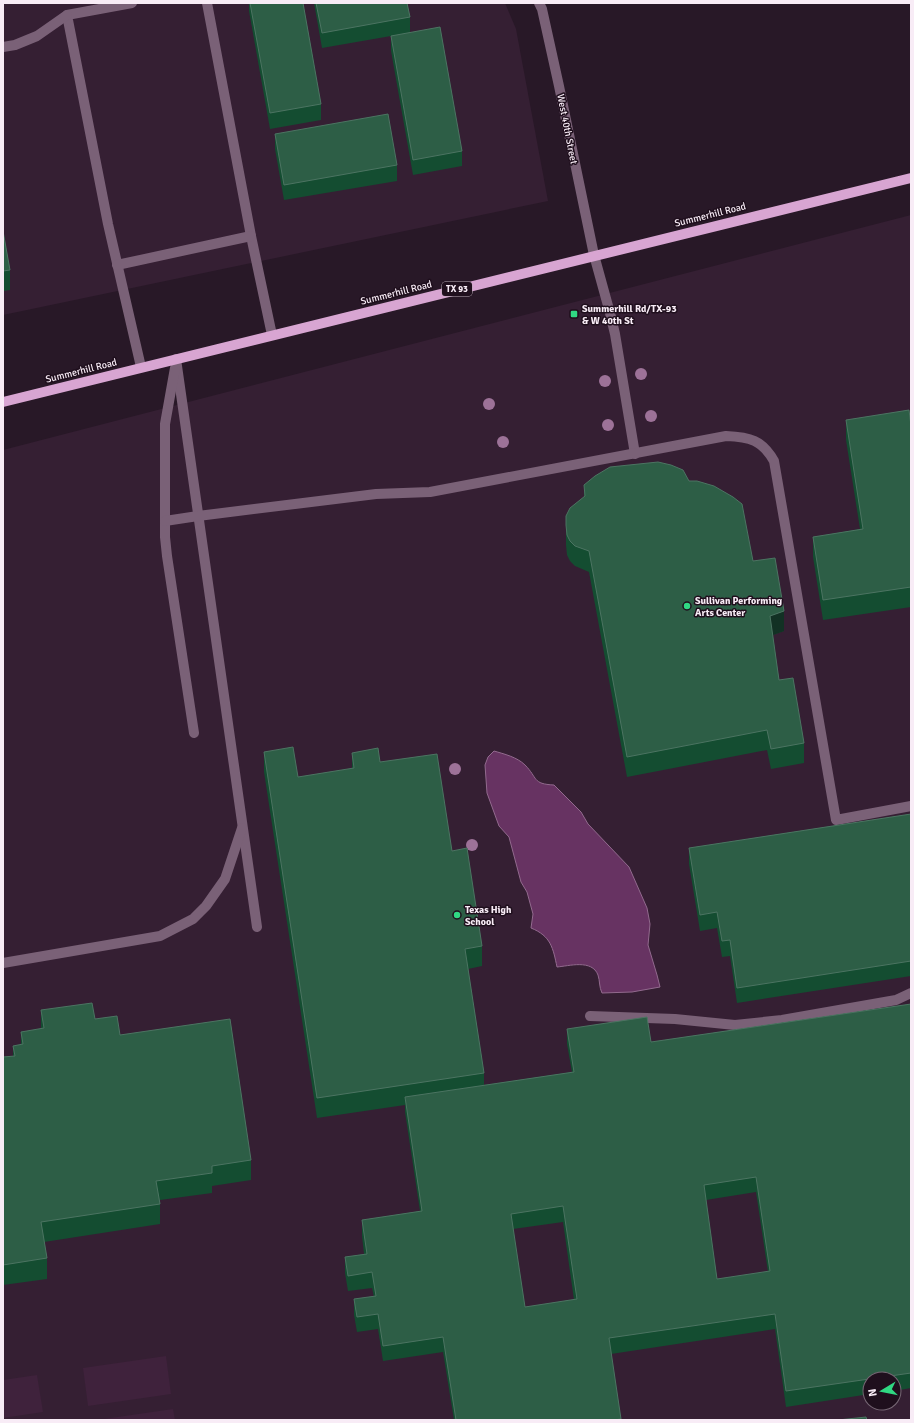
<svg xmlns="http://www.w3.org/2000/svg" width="914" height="1423" viewBox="0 0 914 1423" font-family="Signika,sans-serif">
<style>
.built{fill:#351f33;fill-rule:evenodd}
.green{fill:#3f223c}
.water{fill:#673362;stroke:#926a8e}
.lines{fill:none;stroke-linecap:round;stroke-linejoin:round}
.minor{stroke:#7a6177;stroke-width:10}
.major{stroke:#d8a5d2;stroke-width:10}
.tree{fill:#9d7298}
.wall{fill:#144d31;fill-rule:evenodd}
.shaded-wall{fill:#123124}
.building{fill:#2d5e46;stroke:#4c7462;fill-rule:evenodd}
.poi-dot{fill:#30d883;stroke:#1f0f1d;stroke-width:1.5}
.labels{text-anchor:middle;stroke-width:3;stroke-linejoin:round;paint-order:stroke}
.shield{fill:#1f0f1d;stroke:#b7aab5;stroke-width:1}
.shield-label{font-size:9px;font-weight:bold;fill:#f8ecf6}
.street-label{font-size:10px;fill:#f8ecf6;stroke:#1f0f1d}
.poi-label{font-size:10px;font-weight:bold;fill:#f8ecf6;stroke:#1f0f1d;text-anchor:start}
</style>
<rect width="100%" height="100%" fill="#281827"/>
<!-- built -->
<g class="built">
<path d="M3,3H505L516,29L548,201L3,315Z"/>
<path d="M911,215V1420H3V450ZM870,1379H894V1403H870Z"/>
</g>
<!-- green -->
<g class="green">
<path d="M166,1356L171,1394L88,1406L83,1368Z"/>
<path d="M37,1375L43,1412L3,1418V1380Z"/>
<path d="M173,1409L175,1420H97Z"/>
</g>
<!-- water -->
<path class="water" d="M494,751C504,754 517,757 525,765C538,778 532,784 554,785L581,812L588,824L629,867L647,908L650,924L648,945L657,975L660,987L632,992L602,993C599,987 600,981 598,975C592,959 569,966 557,967C553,948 551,936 531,928L533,914L527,892L521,882L509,837L499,826L487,793L485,765L488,757Z"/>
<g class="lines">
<!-- minor -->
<g class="minor">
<path d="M132,3L67,15L108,224L141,367"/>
<path d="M207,3L251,236L272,335"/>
<path d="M539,3L542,9L559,86L594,255L610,313L615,334L635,454"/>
<path d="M3,47L15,45L37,36L67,15"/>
<path d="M117,265L251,236"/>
<path d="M176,359L257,927"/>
<path d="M175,368L165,424V537L167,556L194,733"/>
<path d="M165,521L198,516L376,494L430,492L726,436C750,437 762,440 774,461L836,820L911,806"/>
<path d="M3,963L160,936L193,919L206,906L225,879L242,828"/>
<path d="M590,1016L675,1019L735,1025L782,1020L896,1000L911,993"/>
</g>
<!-- major -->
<path class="major" d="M3,402L911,178"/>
</g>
<!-- trees -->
<g class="tree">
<circle cx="641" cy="374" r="6"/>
<circle cx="605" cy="381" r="6"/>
<circle cx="489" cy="404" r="6"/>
<circle cx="651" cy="416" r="6"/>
<circle cx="608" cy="425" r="6"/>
<circle cx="503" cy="442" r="6"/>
<circle cx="455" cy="769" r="6"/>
<circle cx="472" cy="845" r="6"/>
</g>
<!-- wall -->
<g class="wall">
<path d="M249,3H303L321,104V120L270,129L249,11Z"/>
<path d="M314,3H407L410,17V32L462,151V166L413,175L391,51V36L322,48Z"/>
<path d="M275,134L397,165V181L284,200L275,149Z"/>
<path d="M3,231L10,270V290L3,291Z"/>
<path d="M846,420L911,426V607L823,620L813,557V537L860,529L846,440Z"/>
<path d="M689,481L753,561L784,631L773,635L779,680L804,743V763L771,769L767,750L627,777L589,572L575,566L570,561L567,555L566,545V525L584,497V485Z"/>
<path d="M264,752L298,777L352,769V753L380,762L452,851L482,946V966L468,969L484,1073V1085L572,1072L567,1044V1029L651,1042L911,1004V1388L894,1391V1379H870V1394L786,1407L775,1329L611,1354L621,1420H454L443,1352L383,1361L378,1329L357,1332L354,1315V1299L374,1297L372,1288L348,1291L345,1273V1257L364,1254L362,1236V1220L420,1211L405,1112V1105L317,1118L264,772ZM756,1192L768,1272L717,1279L706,1200ZM563,1222L574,1300L525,1307L513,1229Z"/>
<path d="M911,814V976L737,1003L730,956L722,957L717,928L700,931L689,864V848Z"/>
<path d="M41,1010L95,1019L120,1035L251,1160V1180L212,1186V1193L160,1200V1224L44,1242L47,1258V1279L3,1285V1057L13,1056V1046L21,1045V1032L41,1029Z"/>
</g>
<!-- shaded-wall -->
<path class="shaded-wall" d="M784,611V631L770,636V616Z"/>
<!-- building -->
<g class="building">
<path d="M250,3H303L321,104L270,113Z"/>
<path d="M316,3H407L410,17L322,33Z"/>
<path d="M440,27L462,151L413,160L391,36Z"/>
<path d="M388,114L397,165L284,185L275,134Z"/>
<path d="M3,231L10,270L3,271Z"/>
<path d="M909,410L911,426V587L823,600L813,537L863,529L846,420Z"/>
<path d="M658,462L671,465L683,470L689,481H697L714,486L733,497L742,504L753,561L775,558L784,611L770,616L779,680L793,678L804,743L771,749L767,730L627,757L589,551L575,546L570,541L567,535L566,525V516L570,508L585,496L584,485L595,476L610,467Z"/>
<path d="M293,747L298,777L354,768L352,753L378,748L380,762L437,754L452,851L467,848L482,946L465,949L484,1073L317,1098L264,752Z"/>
<path d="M911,814V961L737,988L730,940L722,941L717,912L700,915L689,848Z"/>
<path d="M92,1003L95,1019L117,1016L120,1035L230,1019L251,1160L212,1166V1173L156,1181L160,1204L41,1222L47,1258L3,1265V1057L15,1056L13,1046L23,1044L21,1032L44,1028L41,1010Z"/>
<path d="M911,1004V1373L786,1391L775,1314L609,1338L621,1419L613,1420H456L443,1337L383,1346L378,1314L357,1317L354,1299L376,1296L372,1272L348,1276L345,1257L367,1254L362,1220L422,1211L405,1097L574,1072L567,1029L647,1017L651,1042ZM756,1177L770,1271L717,1279L704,1185ZM563,1206L577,1299L525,1307L511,1214Z"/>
<path d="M866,1417L867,1420H838Z"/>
</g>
<!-- markers -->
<g class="poi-dot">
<rect x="570" y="310" width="8" height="8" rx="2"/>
<circle cx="687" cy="606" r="4"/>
<circle cx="457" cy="915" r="4"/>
</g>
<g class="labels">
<!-- shield labels -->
<rect class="shield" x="442" y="282" width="30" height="14" rx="3"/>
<g class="shield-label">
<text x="457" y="292">TX 93</text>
</g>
<!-- street labels -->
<g class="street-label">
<text transform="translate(568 129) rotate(79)" y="4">West 40th Street</text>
<text transform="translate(710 214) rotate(-14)" y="4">Summerhill Road</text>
<text transform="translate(396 292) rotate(-14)" y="4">Summerhill Road</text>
<text transform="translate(81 370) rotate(-14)" y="4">Summerhill Road</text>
</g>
<!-- poi labels -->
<g class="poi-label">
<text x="582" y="312">Summerhill Rd/TX-93<tspan x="582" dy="12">&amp; W 40th St</tspan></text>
<text x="695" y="604">Sullivan Performing<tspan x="695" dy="12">Arts Center</tspan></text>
<text x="465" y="913">Texas High<tspan x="465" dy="12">School</tspan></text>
</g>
</g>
<!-- border -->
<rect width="914" height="1423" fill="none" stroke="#f8ecf6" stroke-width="8"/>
<!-- north arrow -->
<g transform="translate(882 1391) rotate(260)"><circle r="19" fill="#1f0f1d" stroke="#766774"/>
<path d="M0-3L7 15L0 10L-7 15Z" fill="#30d883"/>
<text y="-6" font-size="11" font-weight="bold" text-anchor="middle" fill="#f8ecf6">N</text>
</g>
</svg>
